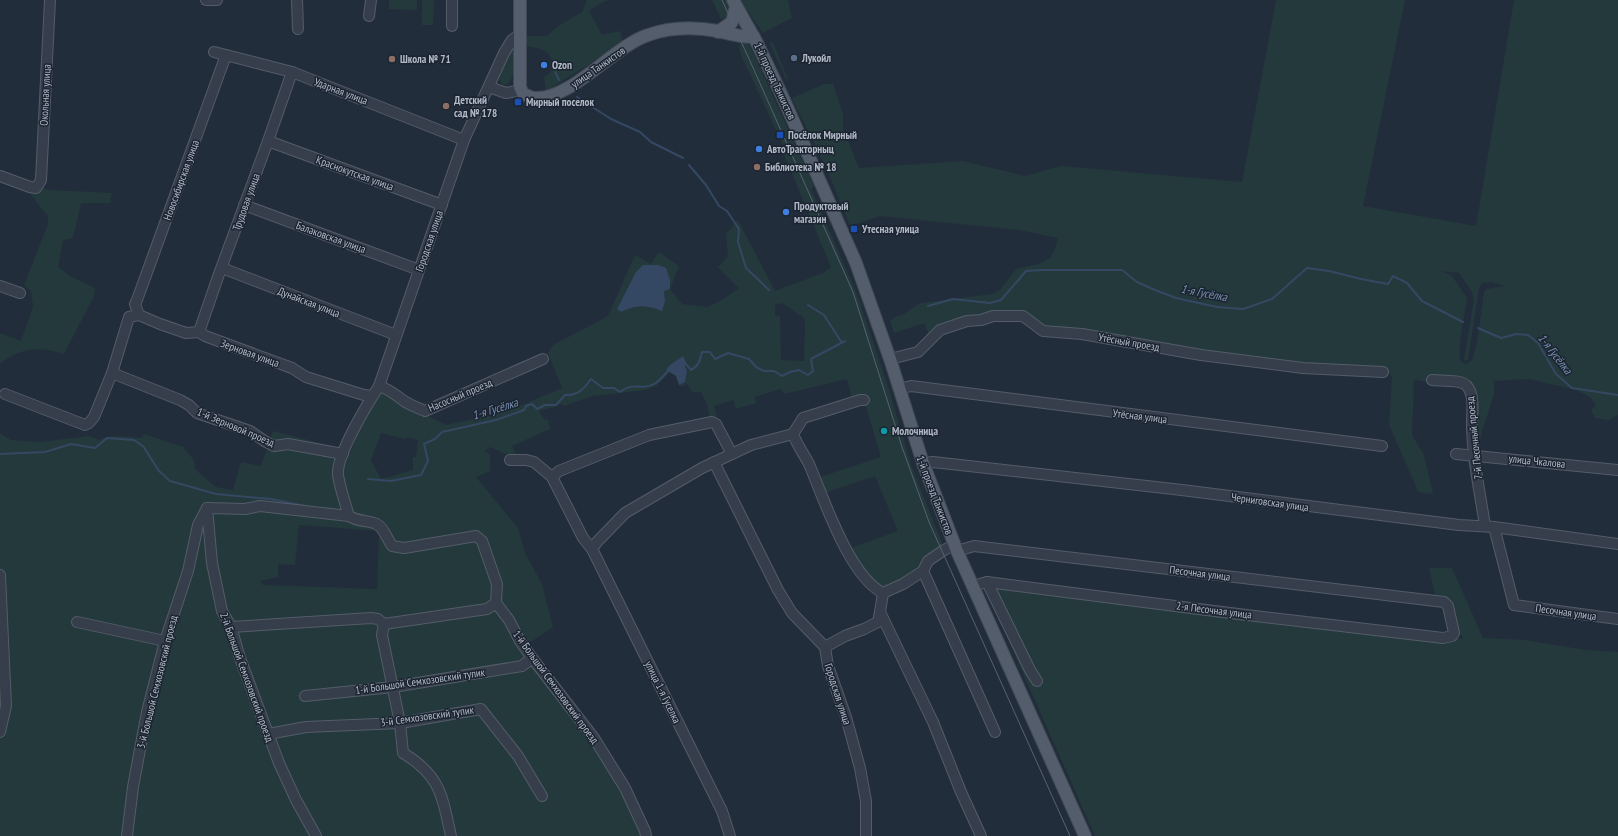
<svg xmlns="http://www.w3.org/2000/svg" width="1618" height="836" viewBox="0 0 1618 836" font-family="'PT Sans Narrow',sans-serif">
<style>
.green{fill:#24393c;fill-rule:evenodd}
.water{fill:#354863}
.lines{fill:none;stroke-linecap:round;stroke-linejoin:round}
.stream{stroke:#354863;stroke-width:2}
.minor-casing{stroke:#545c69;stroke-width:12}
.major-casing{stroke:#3f4854;stroke-width:14}
.minor{stroke:#363e4b;stroke-width:10}
.major{stroke:#535d6b;stroke-width:12}
.tram{stroke:#576272;stroke-width:1}
.service-dot{fill:#5c6f8a;stroke:#1b2430;stroke-width:1.5}
.education-dot{fill:#8d6e63;stroke:#1b2430;stroke-width:1.5}
.shop-dot{fill:#3f7fe0;stroke:#1b2430;stroke-width:1.5}
.transit-dot{fill:#1a4fb4;stroke:#1b2430;stroke-width:1.5}
.culture-dot{fill:#0f9aa8;stroke:#1b2430;stroke-width:1.5}
.labels{text-anchor:middle;stroke-width:3;stroke-linejoin:round;paint-order:stroke}
.poi-label{font-size:11px;font-weight:bold;fill:#b1b9c7;stroke:#1b2430;text-anchor:start}
.street-label{font-size:11px;fill:#b1b9c7;stroke:#1b2430}
.water-label{font-size:12px;font-style:italic;fill:#788fb0;stroke:#1b2430}
</style>
<rect width="100%" height="100%" fill="#222d3b"/>
<!-- green -->
<g class="green">
<path d="M389,0H417V10L389,9Z"/>
<path d="M422,0H434L433,25H422Z"/>
<path d="M587,0H609L603,2L589,11L602,35L620,31L623,43L546,91L544,77L551,72L553,61C545,46 539,50 525,45V36H547L558,26L582,12Z"/>
<path d="M712,0H726L730,11L724,18L721,19Z"/>
<path d="M740,0H788L792,18L763,33Z"/>
<path d="M1276,0H1405L1363,206L1476,226L1514,0H1618V415L1609,420L1595,418L1591,410L1596,405L1590,397L1576,390L1529,379L1494,381V394L1476,451L1474,399L1462,387L1414,380L1412,435L1424,455L1433,493L1425,494L1418,491L1389,425L1392,377L1385,369L1289,362L1226,354L1133,337L1081,330L1044,329L998,312L930,336L924,323L894,333L890,321L897,316L904,314L920,303L992,294L1000,290L1016,269L1039,264L1050,258L1055,249L1058,238L1019,230L880,216L850,226L828,172L792,98L824,84H833L843,113V128L859,168L963,161L1025,176L1061,166L1242,182ZM1442,271L1459,273L1472,292L1474,299L1464,360L1466,361L1468,360L1479,288L1482,283L1491,282L1505,286L1487,289L1484,292L1477,343L1472,360L1466,364C1463,363 1461,362 1460,358C1458,345 1465,312 1467,298L1452,276Z"/>
<path d="M771,42L773,43L788,79H786L770,44Z"/>
<path d="M741,43H746L750,46L814,186L811,189L857,294L890,393L912,467L942,543L941,546L924,559V564L890,589L877,588L848,549L898,531L875,476L824,493L817,478L881,457L865,404L852,399L847,379L784,394L781,389L755,397L756,403L736,409L733,400L714,406L719,423L710,420L707,404L701,392H692L687,384L680,387L679,385L685,381L687,371L683,357L670,365L667,372L669,373L656,386L646,390L593,396L564,406L561,404C555,408 546,408 539,411L544,419L548,420L550,429L512,446L515,453L521,458H514L490,447L484,451L490,454V471L476,477L518,528L525,553L542,584L553,627L529,643L536,657L594,735L642,836H0V433L11,440L41,442L89,436L99,440C113,433 127,437 142,438L144,434L183,447L194,460L195,469L216,487L233,490L241,462L261,466L273,431L336,447L350,453L369,406L381,393L446,425L492,415L527,403L562,388L548,353L553,345L608,316L635,255L651,264L659,252L679,266L670,289L682,304L707,307L722,300L739,288L718,267L728,256L726,234L738,220L775,291L823,273L831,267L783,152L785,149L740,53L739,46ZM658,265L664,291L665,301L649,306L630,308L621,312L617,309L628,288L649,266ZM782,303L804,318L805,327L804,361L781,360L780,316L775,315V305ZM381,433L405,439L406,437L418,440L416,457H413V470L381,479L371,460ZM299,525L379,531L377,589L263,585L260,581L278,577V564L295,565Z"/>
<path d="M514,47L515,49C514,59 516,79 506,85L502,84L499,80L500,73L511,48Z"/>
<path d="M44,186L45,189L49,190L112,193L110,203H81L73,238L63,240L58,267L70,276L95,288L94,296L64,354C40,346 20,347 0,364V333L21,341L33,307L31,291L24,285L48,224V216L40,207L29,192Z"/>
<path d="M1429,568H1452L1483,638L1525,640L1586,650L1618,652V836H1095L985,587V585L1464,639L1457,630L1454,621L1436,599Z"/>
</g>
<!-- water -->
<g class="water">
<path d="M643,265H658L666,268L670,280V289L664,291L665,301L662,311C647,305 636,305 621,312L617,309L636,272Z"/>
<path d="M683,356L686,362L685,366L687,371L685,382L679,385L676,376L666,370L670,365Z"/>
</g>
<g class="lines">
<!-- stream -->
<g class="stream">
<path d="M555,72L559,80"/>
<path d="M577,97L611,119L640,132L651,142L683,158"/>
<path d="M689,165L706,185L719,206L727,211L739,229L738,242L746,268L769,290"/>
<path d="M808,305L824,315L842,343"/>
<path d="M928,306L953,299L990,303L1001,300L1026,271L1041,270H1122L1137,282L1155,290L1176,298L1217,307L1243,309L1272,299L1307,268L1329,271L1361,279L1388,284L1393,276L1407,283L1422,301L1463,322"/>
<path d="M1478,328L1501,338L1516,334L1528,335L1538,343L1556,374L1572,388L1618,395"/>
<path d="M685,363L691,370C699,366 700,360 702,352H710L715,359L728,353L749,359L756,367L764,371H774L782,376L790,372L799,370L808,375L813,371L811,359L845,341"/>
<path d="M0,454L45,452L71,444L95,448L107,438L134,440L143,446L159,471L170,481L216,494L271,499L305,506"/>
<path d="M368,479L391,481L421,475L428,461L424,444L435,439L442,432L496,420L524,410L526,406L532,404L537,409L545,405H556L565,395C577,396 584,389 591,379L603,388H614L620,392C633,381 642,391 654,384C659,382 664,375 668,371"/>
</g>
<!-- minor casing -->
<g class="minor-casing">
<g id="minor">
<path d="M206,0H217"/>
<path d="M297,0L298,29"/>
<path d="M452,0V26"/>
<path d="M369,16L371,0"/>
<path d="M214,52L292,72L464,140"/>
<path d="M226,55L137,300L135,304L139,315L160,324L186,333L199,332L205,336L292,368L306,377L364,395L372,396"/>
<path d="M489,87L506,93L522,90"/>
<path d="M268,141L442,205"/>
<path d="M0,176L30,187L36,188L41,180L50,0"/>
<path d="M244,205L419,270"/>
<path d="M222,268L396,335"/>
<path d="M0,286L20,293"/>
<path d="M199,332L219,274L268,141L292,72"/>
<path d="M890,359L918,352L940,330L967,321L981,320L993,316H1023L1043,331L1082,334L1201,355L1303,368L1383,372"/>
<path d="M112,373L180,400L189,405L197,413L250,431L266,442L274,446L288,444L343,454"/>
<path d="M1432,380C1441,381 1461,379 1467,386C1475,396 1472,411 1472,422C1472,457 1480,492 1485,526"/>
<path d="M379,386C389,389 396,395 404,401C410,405 418,408 425,411L543,359"/>
<path d="M899,389L911,386L1382,446"/>
<path d="M5,394L85,425L89,423L94,417L112,373L129,317L139,315"/>
<path d="M864,400H860L803,418L793,434C797,445 804,454 809,464C824,499 849,576 883,593L903,584L923,571L928,561L944,550L954,545"/>
<path d="M1456,454L1618,470"/>
<path d="M510,460H526L534,462L552,477L583,538L592,549L722,811L730,836"/>
<path d="M714,462L778,590L792,613L825,647L828,666L846,717L860,768L866,801V836"/>
<path d="M923,463L933,462L1182,490L1459,525L1494,527L1618,544"/>
<path d="M552,477L559,471L649,435L712,422L716,424L732,454"/>
<path d="M207,508L245,509L260,506L349,516C359,522 364,520 374,523C383,525 387,539 392,546L404,548L476,536L482,541L497,584L496,603L509,620L520,641L532,658L594,738L625,788L645,831L646,836"/>
<path d="M207,508L212,563L222,611L231,627L240,658L279,763L296,800L316,836"/>
<path d="M349,516C345,503 340,488 338,475C336,455 368,403 379,386L464,140L504,53L512,40L520,34"/>
<path d="M1494,527L1514,605L1618,619"/>
<path d="M592,549L597,542L625,513L702,468L751,445L793,434"/>
<path d="M957,551L974,546L1444,602L1448,606L1454,633L1452,636L1443,638L1230,613L987,582L973,586"/>
<path d="M923,571L995,732"/>
<path d="M0,575L6,706L0,732"/>
<path d="M987,582L1030,670L1037,681"/>
<path d="M883,593L880,612L933,722L961,792L981,836"/>
<path d="M77,622L165,641"/>
<path d="M384,624L382,635L400,723L403,753C441,776 442,796 451,836"/>
<path d="M231,627L371,618L378,619L384,624L487,609L496,603"/>
<path d="M825,647L845,636L864,629L878,622L880,612"/>
<path d="M305,696L393,687L522,666L532,658"/>
<path d="M268,734L306,727L400,723L481,709L518,756L542,796"/>
<path d="M127,836L133,787L147,712L165,641L188,571L198,525L207,508"/>
</g>
</g>
<!-- major casing -->
<g class="major-casing">
<g id="major">
<path d="M520,0V87L523,94C527,95 531,98 535,98C571,100 614,46 648,35C670,27 696,27 718,31C730,34 741,37 754,37"/>
<path d="M733,0L757,43L784,100L856,263L890,359L923,463L957,551L1085,836"/>
<path d="M718,32L732,22L736,6"/>
</g>
</g>
<!-- minor -->
<use href="#minor" class="minor"/>
<!-- major -->
<use href="#major" class="major"/>
<!-- tram -->
<path class="tram" d="M722,0L750,61L853,292L902,447L929,522L1070,836"/>
</g>
<!-- markers -->
<circle class="service-dot" cx="794" cy="58" r="4"/>
<g class="education-dot">
<circle cx="392" cy="59" r="4"/>
<circle cx="446" cy="106" r="4"/>
<circle cx="757" cy="167" r="4"/>
</g>
<g class="shop-dot">
<circle cx="544" cy="65" r="4"/>
<circle cx="759" cy="149" r="4"/>
<circle cx="786" cy="212" r="4"/>
</g>
<g class="transit-dot">
<rect x="514" y="98" width="8" height="8" rx="2"/>
<rect x="776" y="131" width="8" height="8" rx="2"/>
<rect x="850" y="225" width="8" height="8" rx="2"/>
</g>
<circle class="culture-dot" cx="884" cy="431" r="4"/>
<g class="labels">
<!-- poi labels -->
<g class="poi-label">
<text x="802" y="62">Лукойл</text>
<text x="400" y="63">Школа № 71</text>
<text x="552" y="69">Ozon</text>
<text x="454" y="104">Детский<tspan x="454" dy="13">сад № 178</tspan></text>
<text x="526" y="106">Мирный поселок</text>
<text x="788" y="139">Посёлок Мирный</text>
<text x="767" y="153">АвтоТракторныц</text>
<text x="765" y="171">Библиотека № 18</text>
<text x="794" y="210">Продуктовый<tspan x="794" dy="13">магазин</tspan></text>
<text x="862" y="233">Утесная улица</text>
<text x="892" y="435">Молочница</text>
</g>
<!-- street labels -->
<g class="street-label">
<text transform="translate(598 67) rotate(-35)" y="4">улица Танкистов</text>
<text transform="translate(775 81) rotate(65)" y="4">1-й проезд Танкистов</text>
<text transform="translate(341 91) rotate(21)" y="4">Ударная улица</text>
<text transform="translate(45 95) rotate(-87)" y="4">Окольная улица</text>
<text transform="translate(355 173) rotate(20)" y="4">Краснокутская улица</text>
<text transform="translate(181 180) rotate(-70)" y="4">Новосибирская улица</text>
<text transform="translate(246 202) rotate(-70)" y="4">Трудовая улица</text>
<text transform="translate(331 237) rotate(20)" y="4">Балаковская улица</text>
<text transform="translate(429 241) rotate(-71)" y="4">Городская улица</text>
<text transform="translate(309 302) rotate(21)" y="4">Дунайская улица</text>
<text transform="translate(1129 342) rotate(10)" y="4">Утёсный проезд</text>
<text transform="translate(250 353) rotate(20)" y="4">Зерновая улица</text>
<text transform="translate(460 395) rotate(-23)" y="4">Насосный проезд</text>
<text transform="translate(1140 416) rotate(7)" y="4">Утёсная улица</text>
<text transform="translate(236 427) rotate(23)" y="4">1-й Зерновой проезд</text>
<text transform="translate(1474 438) rotate(-96)" y="4">7-й Песочный проезд</text>
<text transform="translate(1537 461) rotate(6)" y="4">улица Чкалова</text>
<text transform="translate(935 495) rotate(69)" y="4">1-й проезд Танкистов</text>
<text transform="translate(1270 502) rotate(8)" y="4">Черниговская улица</text>
<text transform="translate(1200 573) rotate(7)" y="4">Песочная улица</text>
<text transform="translate(1214 610) rotate(7)" y="4">2-я Песочная улица</text>
<text transform="translate(1566 612) rotate(8)" y="4">Песочная улица</text>
<text transform="translate(247 677) rotate(70)" y="4">2-й Большой Семхозовский проезд</text>
<text transform="translate(420 681) rotate(-8)" y="4">1-й Большой Семхозовский тупик</text>
<text transform="translate(157 682) rotate(-76)" y="4">3-й Большой Семхозовский проезд</text>
<text transform="translate(556 687) rotate(54)" y="4">1-й Большой Семхозовский проезд</text>
<text transform="translate(663 692) rotate(64)" y="4">улица 1-я Гуселка</text>
<text transform="translate(838 694) rotate(72)" y="4">Городская улица</text>
<text transform="translate(427 716) rotate(-8)" y="4">3-й Семхозовский тупик</text>
</g>
<!-- water labels -->
<g class="water-label">
<text transform="translate(1204 293) rotate(11)" y="4">1-я Гусёлка</text>
<text transform="translate(1555 354) rotate(52)" y="4">1-я Гусёлка</text>
<text transform="translate(495 409) rotate(-17)" y="4">1-я Гусёлка</text>
</g>
</g>
</svg>
